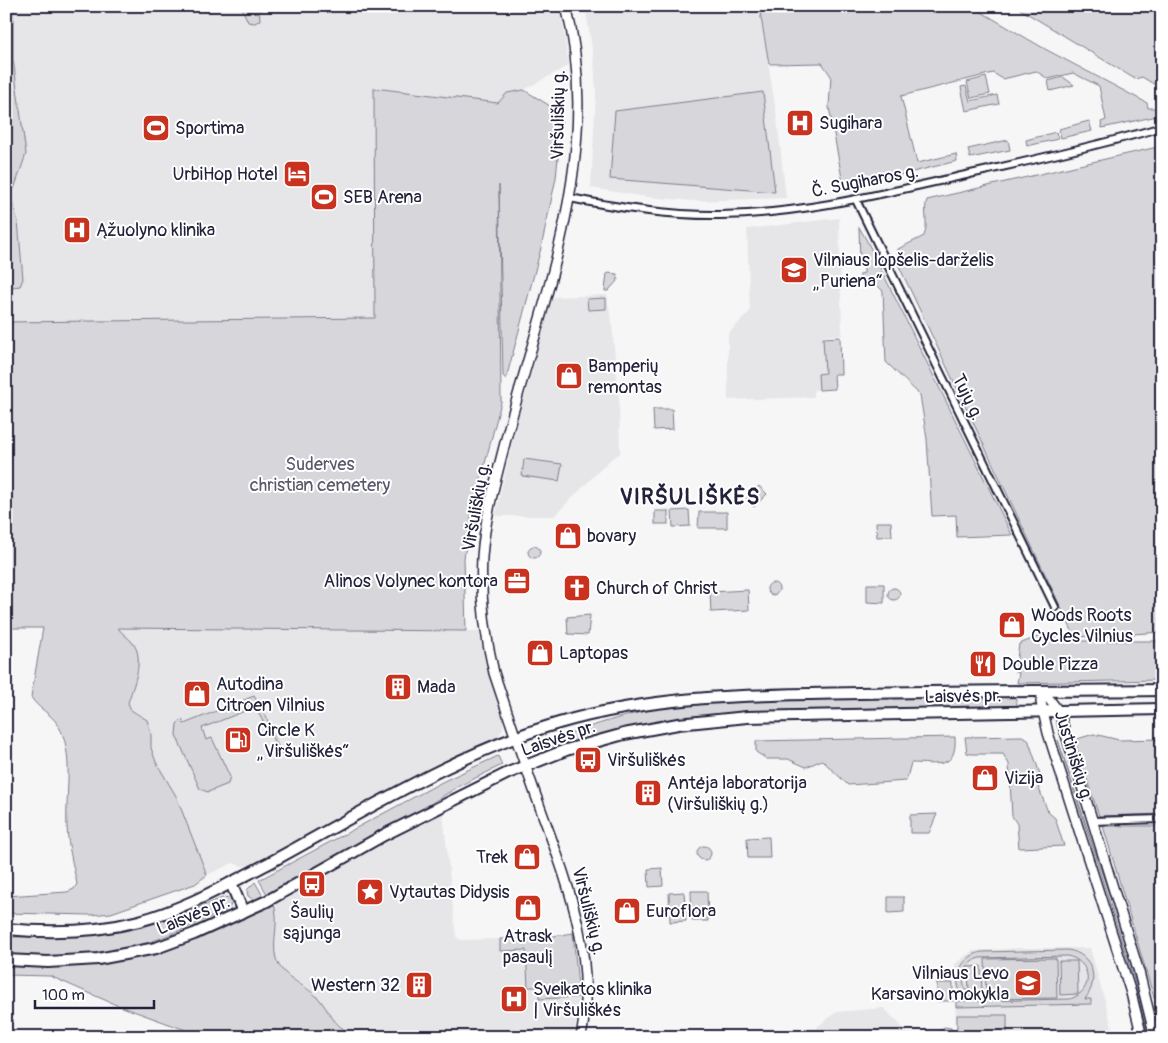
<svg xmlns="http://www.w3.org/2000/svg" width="1168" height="1043" viewBox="0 0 1168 1043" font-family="Pangolin,sans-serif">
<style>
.built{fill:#e6e6e9}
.green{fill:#d7d7db;stroke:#7c7c8b;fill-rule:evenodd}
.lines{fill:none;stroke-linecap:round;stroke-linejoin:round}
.street-casing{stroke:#22223b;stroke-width:10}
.secondary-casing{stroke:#22223b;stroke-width:12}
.primary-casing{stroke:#22223b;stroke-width:14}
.street{stroke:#fff;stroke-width:6}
.secondary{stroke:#fff;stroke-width:9}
.primary{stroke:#fff;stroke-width:10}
.labels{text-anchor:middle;stroke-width:4;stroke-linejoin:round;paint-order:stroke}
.street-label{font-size:18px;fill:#22223b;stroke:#fff}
.poi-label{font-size:18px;fill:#22223b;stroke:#fff;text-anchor:start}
.park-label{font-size:18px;fill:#58586b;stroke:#fff}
.district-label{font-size:22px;font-weight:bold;letter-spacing:1px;fill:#22223b;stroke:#fff}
</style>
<rect width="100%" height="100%" fill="#f6f6f7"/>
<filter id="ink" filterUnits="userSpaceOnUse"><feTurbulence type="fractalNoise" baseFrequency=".02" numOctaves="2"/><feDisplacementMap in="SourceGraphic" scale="10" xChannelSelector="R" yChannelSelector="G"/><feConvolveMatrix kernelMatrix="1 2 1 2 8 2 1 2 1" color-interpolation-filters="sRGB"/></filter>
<g filter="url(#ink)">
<!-- built -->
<g class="built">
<path d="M13,6H241L248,22L260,20L259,6H560L569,65L524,90L507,93L498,103L374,88L375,318L6,322V297L13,287L16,288L12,195L15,183Z"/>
<path d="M585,6H759L777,118L786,198L693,201L647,197L591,188L596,92L594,61Z"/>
<path d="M839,218L842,335L823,336L825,373L818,374L819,390H814V397L728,400V334L750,311L747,229Z"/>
<path d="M607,295L612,325L619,401L620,454L612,458L554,516H495L516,426L552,297Z"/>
<path d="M117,628L479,631L486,665L503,720V729L498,737L423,771L250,865L242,866L233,863L207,875L176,796L156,762L151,748V733L140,714L131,710L128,703L138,668L132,642Z"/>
<path d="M443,813L456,937L461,940L500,939L501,951L527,950L528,987H539V999L579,997L574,1037H363L345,1031L325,1011L318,997L303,984L284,974L276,960L274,944L277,917L273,902Z"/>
<path d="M1020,948H1090L1115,1037H956L955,964L972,951Z"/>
<path d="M884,1008L908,1033H922L927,1037H817V1027L836,1012Z"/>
</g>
<!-- green -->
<g class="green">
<path d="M6,6H13V59L26,154L12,195L13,206L18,221L23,279L20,286L13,287L7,275L6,263Z"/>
<path d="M241,6H259L260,20L255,23L248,22Z"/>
<path d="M759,6H971L1045,49L1147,103L1148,108H1157L1162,115L1102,128L1101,122L1106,120L1099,86L1073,73L1048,79L1036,71L1003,79L993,73L901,96L917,163L956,154L957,161L844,189L829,107L831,76L822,63L769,64Z"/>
<path d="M1015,6H1162V89L1142,77L1135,79Z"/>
<path d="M986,77L990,94L971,98L967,82Z"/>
<path d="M1063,77L1074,85L1050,91L1048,81Z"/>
<path d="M966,86L970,101L997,95L999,104L966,111L961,87Z"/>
<path d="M374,88L498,103L507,93L524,90L560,112L562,117L556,178L541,248L506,379L503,376L499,185L501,402L471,517L464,558L466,631L118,628C122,634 128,637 132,642C146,658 133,686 128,703L131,710L147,720L151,733V748L156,762L176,796L207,875L195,884L111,913L91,915L6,913V896L67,892L74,889L77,884C73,865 68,846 67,827C65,795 75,753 58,725C51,713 38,709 31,697L43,628H6V322L375,318Z"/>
<path d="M763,92L775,192L610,179L615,111Z"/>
<path d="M1089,121L1092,131L1061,138L1059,129Z"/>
<path d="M1056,132L1058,139L1027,146L1026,140Z"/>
<path d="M1008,140L1010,150L970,158L968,149Z"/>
<path d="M1162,146V632L1088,637L1074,635L897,262L898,249L924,236C929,223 923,212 927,200Z"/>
<path d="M859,227L867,241L1012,535L957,537L956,515L932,516L927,439L920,395L886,362L883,291L870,278L860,279V274L864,273V263H860Z"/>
<path d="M607,273L617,274L618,280L608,291H605Z"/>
<path d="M606,298V309L588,310L587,299Z"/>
<path d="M840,337L841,374H834L835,389L819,390L818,374L825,373L823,338Z"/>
<path d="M653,409H672L673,429L654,430Z"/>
<path d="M524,459L562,464L559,481L522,476Z"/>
<path d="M759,486L767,494L754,507L746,499Z"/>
<path d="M689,510L690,526L673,527L672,511Z"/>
<rect x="655" y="511" width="13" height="13"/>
<path d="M699,512H727V528H698Z"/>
<path d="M876,522H891L892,536L877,537Z"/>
<circle cx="534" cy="552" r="6"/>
<circle cx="773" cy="589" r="6"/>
<path d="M867,584H884V603L867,602Z"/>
<circle cx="894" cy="594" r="6"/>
<path d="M748,590L749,610L711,612L710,592Z"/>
<path d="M590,615L588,635L568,634L567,617Z"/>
<path d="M1048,633L1079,641H1162V680L1017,683L1019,672H1015L1019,644Z"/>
<path d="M254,696L265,714L282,756L255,707L202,728L206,740L212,738L230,777L228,784L208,792L200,789L176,735L177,724L182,719L184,724Z"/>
<path d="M900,697H1015L1018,707C965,707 912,709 858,710C751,712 647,716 544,752L541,743C580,730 621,715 661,708C740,696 821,698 900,697Z"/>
<path d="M1094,734L1119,740L1162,739V814L1099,816L1076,746L1077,739Z"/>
<path d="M1022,736L1028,739L1040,774L1035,778L1048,812L1055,818L1064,846L1019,848L1017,824L1012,816L1009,764L1003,754H971L967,753L965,737Z"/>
<path d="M955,737C957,771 936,763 911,763L906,781L848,785L822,760L806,767L788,759H767L756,752V741Z"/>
<path d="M1058,740L1126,945L1150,1037H1148L1134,980Z"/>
<path d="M498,756L502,765L459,786L411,816L267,894L259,880L444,781Z"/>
<path d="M937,814L929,833H910V815Z"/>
<path d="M1103,826H1162V938L1159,940L1162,954V997L1154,998Z"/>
<path d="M769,837L770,858H748L747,838Z"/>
<circle cx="704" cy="853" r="7"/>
<path d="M662,868L663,886L649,887L648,869Z"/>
<path d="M255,882L263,896L254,900L248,896L247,890Z"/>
<path d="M691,891H707L708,921H692Z"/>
<path d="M684,892L686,921L670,922L669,893Z"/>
<path d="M225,897L231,899L232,902L229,909C194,924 159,942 121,950C85,959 44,957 6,954V937C58,937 109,934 160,921C182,916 203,905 225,897Z"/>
<path d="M888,897H904V912L888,913Z"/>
<path d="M273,902C281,920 271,940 276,959C282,977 302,983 315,995C326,1004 331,1022 345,1030C350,1034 358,1035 363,1037H205L114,1004L50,976L6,975V965C57,967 107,967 157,953Z"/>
<path d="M573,933L579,997L539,999V987H528L526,950L500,951V939H534Z"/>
<path d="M1068,950C1093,954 1100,980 1085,999H1091V1004L956,1007V1001H966C950,983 958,958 981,952ZM1067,956C1092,961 1095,991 1070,999L978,1001C959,991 957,966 979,958Z"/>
<path d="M1056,958L1057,998L986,999L985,959Z"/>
<path d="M1059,961H1077L1078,994L1060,995Z"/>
<path d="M981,966L982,993H969L968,967Z"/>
<rect x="937" y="983" width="16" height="18"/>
<rect x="957" y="1015" width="50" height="21"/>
<path d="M944,1027L951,1028L955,1037H938V1032Z"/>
</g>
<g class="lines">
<!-- street casing -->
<g class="street-casing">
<g id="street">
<path d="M570,198C619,208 670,216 720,215C804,214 885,193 966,175C1032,160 1098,146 1162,127"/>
<path d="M856,200L1055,607"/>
<path d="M1092,821L1162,819"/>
</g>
</g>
<!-- secondary casing -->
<g class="secondary-casing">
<g id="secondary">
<path d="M566,6C604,151 543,297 507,435C497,475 485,516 482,557C480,596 485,635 494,673C509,718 524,763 540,807C567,882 597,955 581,1037"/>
<path d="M1142,1037L1131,993L1048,733L1041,702L1043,691L1059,712L1139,972L1155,1037"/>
</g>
</g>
<!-- primary casing -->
<g class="primary-casing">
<g id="primary">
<path d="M231,883L243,912"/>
<path d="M6,929C49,933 97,932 139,921C185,909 228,884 271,862C361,813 461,751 559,723C657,694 758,695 859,693C960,691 1061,691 1162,690"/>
<path d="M6,960L48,962L98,959L156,948L194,934L267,901L384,835L508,773L566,750L624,734L678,724L747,717L1162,709"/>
</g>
</g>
<!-- street -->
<use href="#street" class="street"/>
<!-- secondary -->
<use href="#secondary" class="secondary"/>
<!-- primary -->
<use href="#primary" class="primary"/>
</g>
</g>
<!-- icons -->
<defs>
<g id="hospital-square" transform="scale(1.4375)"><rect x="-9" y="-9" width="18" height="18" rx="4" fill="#c8321e" stroke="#fff"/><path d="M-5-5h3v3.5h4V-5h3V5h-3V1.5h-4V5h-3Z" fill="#fff"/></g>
<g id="stadium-square" transform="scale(1.4375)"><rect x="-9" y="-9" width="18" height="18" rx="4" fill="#c8321e" stroke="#fff"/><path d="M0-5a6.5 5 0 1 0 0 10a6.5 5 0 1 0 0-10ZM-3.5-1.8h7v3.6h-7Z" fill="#fff"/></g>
<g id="hotel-square" transform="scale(1.4375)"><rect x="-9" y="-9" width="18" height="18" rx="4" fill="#c8321e" stroke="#fff"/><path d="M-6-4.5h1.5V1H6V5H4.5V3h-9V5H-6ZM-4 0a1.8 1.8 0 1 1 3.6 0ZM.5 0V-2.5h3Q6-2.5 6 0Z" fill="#fff"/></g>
<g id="school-square" transform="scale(1.4375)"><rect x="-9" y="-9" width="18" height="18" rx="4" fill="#c8321e" stroke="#fff"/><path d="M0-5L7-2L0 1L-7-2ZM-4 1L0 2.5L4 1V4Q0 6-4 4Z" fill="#fff"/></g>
<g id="shop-square" transform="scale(1.4375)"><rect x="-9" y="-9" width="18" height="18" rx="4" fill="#c8321e" stroke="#fff"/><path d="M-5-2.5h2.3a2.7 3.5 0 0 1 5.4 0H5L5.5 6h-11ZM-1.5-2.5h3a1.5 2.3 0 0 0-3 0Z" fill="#fff"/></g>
<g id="office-square" transform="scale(1.4375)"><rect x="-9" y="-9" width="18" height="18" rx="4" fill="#c8321e" stroke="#fff"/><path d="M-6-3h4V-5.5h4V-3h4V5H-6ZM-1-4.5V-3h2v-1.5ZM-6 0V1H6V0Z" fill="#fff"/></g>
<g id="church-square" transform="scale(1.4375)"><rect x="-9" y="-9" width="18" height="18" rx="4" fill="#c8321e" stroke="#fff"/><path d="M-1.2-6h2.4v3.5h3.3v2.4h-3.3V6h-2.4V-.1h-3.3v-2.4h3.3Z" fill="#fff"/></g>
<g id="restaurant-square" transform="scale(1.4375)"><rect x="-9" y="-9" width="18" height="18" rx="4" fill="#c8321e" stroke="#fff"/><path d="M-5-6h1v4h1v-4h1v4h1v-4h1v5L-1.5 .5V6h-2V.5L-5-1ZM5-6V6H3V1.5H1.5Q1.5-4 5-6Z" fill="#fff"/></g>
<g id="building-square" transform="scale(1.4375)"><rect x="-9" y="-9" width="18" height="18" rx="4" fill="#c8321e" stroke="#fff"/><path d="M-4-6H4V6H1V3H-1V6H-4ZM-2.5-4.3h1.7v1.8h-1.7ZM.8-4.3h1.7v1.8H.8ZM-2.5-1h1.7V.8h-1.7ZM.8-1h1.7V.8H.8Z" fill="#fff"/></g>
<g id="fuel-square" transform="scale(1.4375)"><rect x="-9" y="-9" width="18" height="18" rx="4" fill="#c8321e" stroke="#fff"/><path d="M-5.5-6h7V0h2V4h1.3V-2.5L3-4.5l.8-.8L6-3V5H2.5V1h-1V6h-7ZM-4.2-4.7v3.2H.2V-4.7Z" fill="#fff"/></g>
<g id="bus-square" transform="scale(1.4375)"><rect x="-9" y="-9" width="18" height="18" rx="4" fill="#c8321e" stroke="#fff"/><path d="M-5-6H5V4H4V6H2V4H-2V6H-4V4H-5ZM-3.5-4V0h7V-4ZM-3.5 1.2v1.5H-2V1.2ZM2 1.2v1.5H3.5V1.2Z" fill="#fff"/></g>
<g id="sight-square" transform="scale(1.4375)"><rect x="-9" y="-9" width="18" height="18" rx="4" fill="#c8321e" stroke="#fff"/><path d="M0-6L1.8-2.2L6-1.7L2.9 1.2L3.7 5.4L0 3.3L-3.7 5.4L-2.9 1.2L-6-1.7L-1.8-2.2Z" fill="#fff"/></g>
</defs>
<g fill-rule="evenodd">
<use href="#hospital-square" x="800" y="123"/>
<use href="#stadium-square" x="156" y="128"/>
<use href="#hotel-square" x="297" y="174"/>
<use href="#stadium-square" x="324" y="197"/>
<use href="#hospital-square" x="77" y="230"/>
<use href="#school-square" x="794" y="270"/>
<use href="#shop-square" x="569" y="376"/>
<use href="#shop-square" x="568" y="536"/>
<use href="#office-square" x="517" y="581"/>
<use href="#church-square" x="577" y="588"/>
<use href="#shop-square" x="1012" y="625"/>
<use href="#shop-square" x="540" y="653"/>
<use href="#restaurant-square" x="983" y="664"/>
<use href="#building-square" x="398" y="687"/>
<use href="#shop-square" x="197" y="694"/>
<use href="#fuel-square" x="238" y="740"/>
<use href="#bus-square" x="588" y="760"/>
<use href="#shop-square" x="985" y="778"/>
<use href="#building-square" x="648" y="793"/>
<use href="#shop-square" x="527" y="857"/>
<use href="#bus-square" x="312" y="884"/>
<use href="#sight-square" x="370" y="892"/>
<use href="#shop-square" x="528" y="908"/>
<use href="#shop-square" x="627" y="911"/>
<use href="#school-square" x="1028" y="983"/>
<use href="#building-square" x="419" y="985"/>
<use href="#hospital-square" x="514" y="999"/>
</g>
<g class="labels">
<!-- street labels -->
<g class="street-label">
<text transform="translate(558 115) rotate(-89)" y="6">Viršuliškių g.</text>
<text transform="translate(865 181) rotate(-11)" y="6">Č. Sugiharos g.</text>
<text transform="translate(968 397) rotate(64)" y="6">Tujų g.</text>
<text transform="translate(476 507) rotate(-80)" y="6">Viršuliškių g.</text>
<text transform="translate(963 696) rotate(-1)" y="6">Laisvės pr.</text>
<text transform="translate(558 738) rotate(-19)" y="6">Laisvės pr.</text>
<text transform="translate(1074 756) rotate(73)" y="6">Justiniškių g.</text>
<text transform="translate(589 911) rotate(76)" y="6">Viršuliškių g.</text>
<text transform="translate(193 915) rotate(-22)" y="6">Laisvės pr.</text>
</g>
<!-- poi labels -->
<g class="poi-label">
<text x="819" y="129">Sugihara</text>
<text x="175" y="134">Sportima</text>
<text x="278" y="180" text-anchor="end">UrbiHop Hotel</text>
<text x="343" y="203">SEB Arena</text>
<text x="96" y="236">Ąžuolyno klinika</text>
<text x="813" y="266">Vilniaus lopšelis-darželis<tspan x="813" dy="21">„Puriena“</tspan></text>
<text x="588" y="372">Bamperių<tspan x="588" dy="21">remontas</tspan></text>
<text x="587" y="542">bovary</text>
<text x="498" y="587" text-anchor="end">Alinos Volynec kontora</text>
<text x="596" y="594">Church of Christ</text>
<text x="1031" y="621">Woods Roots<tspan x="1031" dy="21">Cycles Vilnius</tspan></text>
<text x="559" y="659">Laptopas</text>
<text x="1002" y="670">Double Pizza</text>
<text x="216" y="690">Autodina<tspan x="216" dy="21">Citroen Vilnius</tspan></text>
<text x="417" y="693">Mada</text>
<text x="257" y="736">Circle K<tspan x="257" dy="21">„Viršuliškės“</tspan></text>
<text x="607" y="766">Viršuliškės</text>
<text x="1004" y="784">Vizija</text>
<text x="667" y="789">Antėja laboratorija<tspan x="667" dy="21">(Viršuliškių g.)</tspan></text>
<text x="508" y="863" text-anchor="end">Trek</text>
<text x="389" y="898">Vytautas Didysis</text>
<text x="646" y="917">Euroflora</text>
<text x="312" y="918" text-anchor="middle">Šaulių<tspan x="312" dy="21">sąjunga</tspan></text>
<text x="528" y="942" text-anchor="middle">Atrask<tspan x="528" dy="21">pasaulį</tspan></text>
<text x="1009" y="979" text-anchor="end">Vilniaus Levo<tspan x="1009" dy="21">Karsavino mokykla</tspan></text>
<text x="400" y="991" text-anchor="end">Western 32</text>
<text x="533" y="995">Sveikatos klinika<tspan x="533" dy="21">| Viršuliškės</tspan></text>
</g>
<!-- park labels -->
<g class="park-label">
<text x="320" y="470">Suderves<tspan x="320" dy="21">christian cemetery</tspan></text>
</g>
<!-- district labels -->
<g class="district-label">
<text x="690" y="504">VIRŠULIŠKĖS</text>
</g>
</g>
<!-- margin -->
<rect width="1168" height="1043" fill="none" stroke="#fff" stroke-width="25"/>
<rect x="12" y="12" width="1143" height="1018" fill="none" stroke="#22223b" stroke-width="2" filter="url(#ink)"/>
<!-- scale -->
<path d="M35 1000v8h119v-8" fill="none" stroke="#22223b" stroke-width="2.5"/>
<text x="42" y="1000" font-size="15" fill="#22223b" stroke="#ffffff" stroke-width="4" paint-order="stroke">100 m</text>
</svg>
